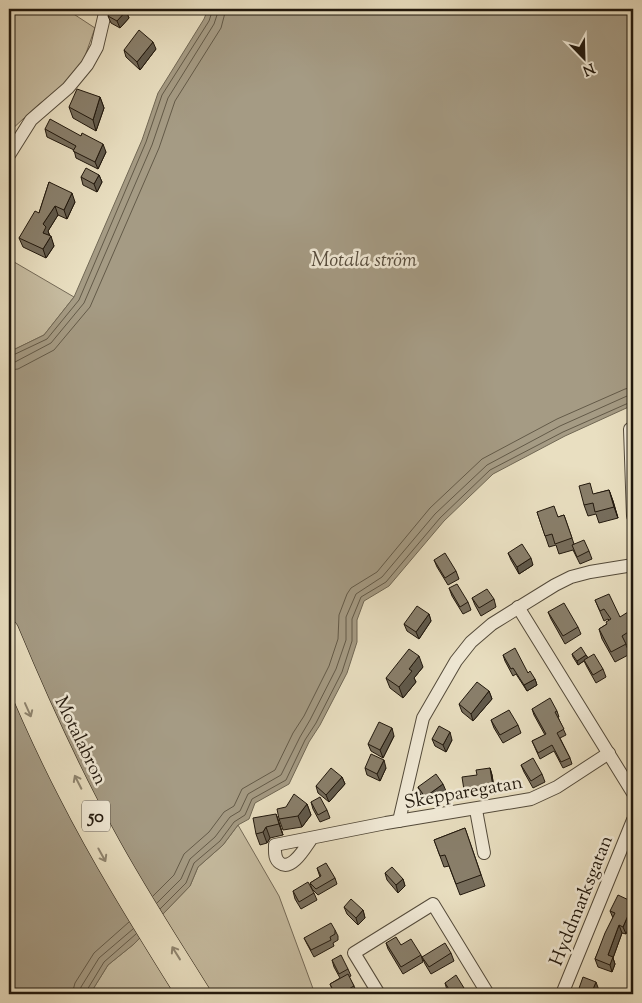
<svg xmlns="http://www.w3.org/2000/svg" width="642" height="1003" viewBox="0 0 642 1003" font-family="'Sorts Mill Goudy',serif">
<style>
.green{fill:#c7bda2;stroke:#746a58}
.water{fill:#a59b84;stroke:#706754}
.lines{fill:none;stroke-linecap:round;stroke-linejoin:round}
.shore{stroke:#635a48;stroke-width:1}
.minor-casing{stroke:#534a3a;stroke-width:14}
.highway-casing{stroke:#21180d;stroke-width:19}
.minor{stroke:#f1ead7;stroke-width:12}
.highway{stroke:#e9dfc1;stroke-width:18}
.wall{fill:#766d5c;stroke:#21180d}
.shaded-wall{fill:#60594b;stroke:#21180d}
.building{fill:#897f6b;stroke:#21180d}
.oneway{stroke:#8f8570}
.labels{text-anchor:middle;stroke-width:5;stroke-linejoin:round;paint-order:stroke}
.shield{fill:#f1ead7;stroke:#5f574a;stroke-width:1}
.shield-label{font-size:18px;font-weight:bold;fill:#21180d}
.street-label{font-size:19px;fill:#21180d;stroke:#f1ead7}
.water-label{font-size:20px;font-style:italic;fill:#564c3d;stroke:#f1ead7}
</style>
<rect width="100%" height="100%" fill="#e9dfc1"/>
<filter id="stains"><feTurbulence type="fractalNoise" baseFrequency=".004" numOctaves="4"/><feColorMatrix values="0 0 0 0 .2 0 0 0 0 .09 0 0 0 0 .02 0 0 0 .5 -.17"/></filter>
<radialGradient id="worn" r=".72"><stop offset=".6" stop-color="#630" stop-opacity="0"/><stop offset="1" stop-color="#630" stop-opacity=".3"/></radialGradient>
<!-- green -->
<g class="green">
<path d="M9,9H66L95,28L79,73L38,105L9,132Z"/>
<path d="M9,259L74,297L44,335L9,352Z"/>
<path d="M238,825L279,896L315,994H90L108,965L134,944L190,886L198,867L223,845Z"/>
</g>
<!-- water -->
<path class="water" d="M208,9H633V405L565,436L493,474L444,521L389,586L364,601L357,620V642L347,673L320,725L309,742L289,784L255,803L249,819L238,825L223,845L198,867L190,886L134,944L108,965L90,994H9V352L44,335L74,297L142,140L158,93L204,19Z"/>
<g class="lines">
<!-- shore -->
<g class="shore">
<path d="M9,357L47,339L79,300L146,142L162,95L209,21L213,9"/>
<path d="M9,363L15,362L51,343L84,303L152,145L168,98L214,24L219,9"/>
<path d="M9,370L18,369L54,350L90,307L159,148L175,101L221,28L226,9"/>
<path d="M153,896L174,875L184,854L209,832L224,812L234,806L242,789L275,770L293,733L304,716L329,666L338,639L339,615L347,594L351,588L377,572L430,508L482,459L557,419L625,389L633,387"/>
<path d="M157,903L181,879L190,859L215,837L230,817L240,811L248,794L281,775L300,737L310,720L336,669L346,640V617L356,594L382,577L435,514L487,465L560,426L627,396L633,395"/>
<path d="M160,909L186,883L194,863L220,841L234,822L245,815L252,799L286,780L305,740L316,723L342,672L352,641V619L361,597L386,582L440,518L490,470L563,432L633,401"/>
<path d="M72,994L75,983L94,953L129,922"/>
<path d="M80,994L81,987L99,958L133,929"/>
<path d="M86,994L87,990L104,962L136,934"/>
</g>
<!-- minor casing -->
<g class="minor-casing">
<g id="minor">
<path d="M9,155L31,120L68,88L87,65L97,47L106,9"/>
<path d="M630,429L633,516"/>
<path d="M518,607L633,793"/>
<path d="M476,810L484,853"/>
<path d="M399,821L423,718L456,661L471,642L492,624L555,585L571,577L590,572L633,565"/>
<path d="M312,838C306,846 292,872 280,863C274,859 275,852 275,845L386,823L531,799L557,787L609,753"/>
<path d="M379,994L354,953L433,904L488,994"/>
<path d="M562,994L633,820"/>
</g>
</g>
<!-- highway casing -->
<g class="highway-casing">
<g id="highway">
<path d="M9,629C38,699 69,768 106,835C135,889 169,941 202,994"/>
<path d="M9,666C27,709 46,752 68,794C103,863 144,928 185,994"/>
</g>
</g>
<!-- minor -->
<use href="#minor" class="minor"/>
<!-- highway -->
<use href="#highway" class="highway"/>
</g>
<!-- wall -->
<g class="wall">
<path d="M126,11L129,18L120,28L111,23L108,16Z"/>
<path d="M156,49L140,70L126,57L124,50Z"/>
<path d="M100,97L104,108L96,131L73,118L69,107Z"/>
<path d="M45,129L81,136L106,152L98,169L76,158L74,150L47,137Z"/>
<path d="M99,175L102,182L97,192L83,185L81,177Z"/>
<path d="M49,182L75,202L67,219L58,215L48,231L54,246L46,258L23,247L19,238L39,213Z"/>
<path d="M609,490L613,501L618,518L599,523L596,514L588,516L584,505L594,494Z"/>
<path d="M537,512L558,517L564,515L574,544L589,551L592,559L580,564L573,550L559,554L556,545L549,547Z"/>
<path d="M508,553L533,565L519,574L511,560Z"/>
<path d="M434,560L456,571L459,579L448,585L437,567Z"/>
<path d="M449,588L468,602L471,610L463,614L452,596Z"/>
<path d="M472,598L494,599L496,607L481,616L475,605Z"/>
<path d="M595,600L620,617L633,621V641L626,645L630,654L615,662L602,639L599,629L607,624L609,620L608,619L604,621Z"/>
<path d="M548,612L578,627L581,634L565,644L551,619Z"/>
<path d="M429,614L431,621L419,639L407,631L404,624Z"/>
<path d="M572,654L586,655L588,658L603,669L606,677L596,683L587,667L584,661L578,665L573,657Z"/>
<path d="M503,655L528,673L535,679L537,685L527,691L516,674L513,676L505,661Z"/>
<path d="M423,667L414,678L416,682L403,698L390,688L386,678Z"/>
<path d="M489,691L492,699L473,721L462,712L459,704Z"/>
<path d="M532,709L557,711L559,717H558L566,735L560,738L570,758L572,764L563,768L554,751L540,759L532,741L545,735L534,715Z"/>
<path d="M491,720L518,725L521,733L503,743L494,728Z"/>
<path d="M394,736L383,758L371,751L368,744Z"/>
<path d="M432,739L452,740L446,752L435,746Z"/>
<path d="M521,765L542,774L545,782L533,788L524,772Z"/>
<path d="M365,768H386L380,781L367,775Z"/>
<path d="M490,768L492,775L495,794L467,798L464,790L477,775Z"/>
<path d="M342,777L345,784L329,802L318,793L316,786Z"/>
<path d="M418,787L446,791L428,804L420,794Z"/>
<path d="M311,802L327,810L330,818L320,822L313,809Z"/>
<path d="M307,804L311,815L302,827L283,830L279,819Z"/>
<path d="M276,814L283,835L270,838L267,843L260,845L256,834Z"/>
<path d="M465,828L485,886L460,895L449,866L444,867L434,840Z"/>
<path d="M317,868L335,878L337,884L318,895L312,889L310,883L320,877Z"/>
<path d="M385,873L403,879L405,886L398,893L387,880Z"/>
<path d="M293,891L314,893L317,900L301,909L295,899Z"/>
<path d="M633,902V918L626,934L622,933L613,958L615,964L612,972L598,967L595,959L613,918L610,911Z"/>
<path d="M344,907L363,910L365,918L358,925L347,914Z"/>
<path d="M335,930L338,936V940L333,943L334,946L314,957L307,944L304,938Z"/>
<path d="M386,943L401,945L421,955L423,962L403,974L388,949Z"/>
<path d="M451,953L454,961L431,974L425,964L422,957Z"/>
<path d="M332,960L348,969L351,976L349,977L354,986L357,993L355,994H334L330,984L340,978L334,967Z"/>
<path d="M445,983L464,988L467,994H450L447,990Z"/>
</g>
<!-- shaded-wall -->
<g class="shaded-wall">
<path d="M126,11L129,18L120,28L117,21Z"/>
<path d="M153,42L156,49L140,70L137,62Z"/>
<path d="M100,97L104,108L96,131L93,120Z"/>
<path d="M103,144L106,152L98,169L95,162Z"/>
<path d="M99,175L102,182L97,192L94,184Z"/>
<path d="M72,193L75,202L67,219L64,210Z"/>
<path d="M55,206L58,215L48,231L50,237L43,233V224Z"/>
<path d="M51,236L54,246L46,258L43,249Z"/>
<path d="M609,490L613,501L618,518L614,507Z"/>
<path d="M531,558L533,565L519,574L517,567Z"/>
<path d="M429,614L431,621L419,639L416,632Z"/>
<path d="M586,655L588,658L578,665L577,661Z"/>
<path d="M419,656L423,667L414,678L416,682L403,698L399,687L409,669Z"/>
<path d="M535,679L537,685L527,691L524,685Z"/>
<path d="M489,691L492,699L473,721L471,714Z"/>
<path d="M392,728L394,736L383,758L380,750Z"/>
<path d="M450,732L452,740L446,752L443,745Z"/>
<path d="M384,760L386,768L380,781L377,774Z"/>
<path d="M490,768L492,775L495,794L493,787Z"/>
<path d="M342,777L345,784L329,802L326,795Z"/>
<path d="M443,784L446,791L428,804L425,797Z"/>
<path d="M307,804L311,815L302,827L298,816Z"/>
<path d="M276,814L280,825L283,835L279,824Z"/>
<path d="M266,827L270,838L267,843L263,832Z"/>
<path d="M403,879L405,886L398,893L396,885Z"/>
<path d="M633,904V918L626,934L623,927Z"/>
<path d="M363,910L365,918L358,925L356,918Z"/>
<path d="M619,925L622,933L613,958L615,964L612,972L610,965L608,955Z"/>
<path d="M596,982L600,993L599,994H591Z"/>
<path d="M464,988L467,994H455Z"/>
</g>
<!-- building -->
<g class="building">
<path d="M110,9H123L126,11L117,21L108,16Z"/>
<path d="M139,30L153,42L137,62L124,50Z"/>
<path d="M77,89L100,97L93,120L69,107Z"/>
<path d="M50,119L81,136L82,133L103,144L95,162L73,151L76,146L45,129Z"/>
<path d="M86,168L99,175L94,184L81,177Z"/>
<path d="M49,182L72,193L64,210L55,206L43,224L46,227L43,233L51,236L43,249L19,238L35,211L39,213Z"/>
<path d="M590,483L593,494L609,490L614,507L595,512L593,503L584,505L579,486Z"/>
<path d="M554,506L558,517L564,515L572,538L555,544L552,534L545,536L537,512Z"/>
<path d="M584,540L589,551L577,557L572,545Z"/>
<path d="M522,544L531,558L517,567L508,553Z"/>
<path d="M445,553L456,571L445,578L434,560Z"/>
<path d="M457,584L468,602L460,607L449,588Z"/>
<path d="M487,589L494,599L479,608L472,598Z"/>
<path d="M609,594L620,617L628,612L633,621V629L622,636L626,644L611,652L599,629L607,624L606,622L611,619L604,609L600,611L595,600Z"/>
<path d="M564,603L578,627L563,636L548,612Z"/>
<path d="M417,606L429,614L416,632L404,624Z"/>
<path d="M581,647L586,655L577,661L572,654Z"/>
<path d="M515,648L528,673L530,671L535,679L524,685L513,668L511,669L503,655Z"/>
<path d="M409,649L419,656L409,669L412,671L399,687L386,678Z"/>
<path d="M594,654L603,669L593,675L584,660Z"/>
<path d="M477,682L489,691L471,714L459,704Z"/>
<path d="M550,698L557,711L555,712L564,729L557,733L570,758L561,762L552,745L538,753L532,741L546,734L532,709Z"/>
<path d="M509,710L518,725L500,735L491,720Z"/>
<path d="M379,722L392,728L380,750L368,744Z"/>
<path d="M439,726L450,732L443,745L432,739Z"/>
<path d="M371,754L384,760L377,774L365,768Z"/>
<path d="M533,758L542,774L531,781L521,765Z"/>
<path d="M331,768L342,777L326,795L316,786Z"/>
<path d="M490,768L493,787L464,790L462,777L477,775L476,770Z"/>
<path d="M436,774L443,784L425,797L418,787Z"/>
<path d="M294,794L307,804L298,816L279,819L277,809L286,807Z"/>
<path d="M320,797L327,810L318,815L311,802Z"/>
<path d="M276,814L279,824L266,827L263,832L256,834L253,818Z"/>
<path d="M465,828L481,875L456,884L445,855L440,856L434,840Z"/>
<path d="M326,863L335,878L316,889L310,883L321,876L317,868Z"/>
<path d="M392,867L403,879L396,885L385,873Z"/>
<path d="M308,882L314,893L299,902L293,891Z"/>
<path d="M618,895L633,902V904L623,927L619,925L608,955L613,957L610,965L595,959L605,933L615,913L610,911Z"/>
<path d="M351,899L363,910L356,918L344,907Z"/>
<path d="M331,923L335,930V934L330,937L331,940L311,950L304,938Z"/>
<path d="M396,937L401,945L411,939L421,955L401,967L386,943Z"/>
<path d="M445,943L451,953L429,967L422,957Z"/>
<path d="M341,955L348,969L339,974L332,960Z"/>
<path d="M348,974L354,986L340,994H335L330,984Z"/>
<path d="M456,975L464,988L455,994H452L445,983Z"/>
<path d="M583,977L596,982L591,994H577Z"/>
</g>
<!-- one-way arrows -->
<defs><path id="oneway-shaft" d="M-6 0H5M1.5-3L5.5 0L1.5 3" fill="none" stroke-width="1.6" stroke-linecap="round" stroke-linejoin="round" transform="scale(1.25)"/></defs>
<g class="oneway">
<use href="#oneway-shaft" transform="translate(28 710) rotate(66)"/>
<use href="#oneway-shaft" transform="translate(78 782) rotate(-117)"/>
<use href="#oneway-shaft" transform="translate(102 855) rotate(61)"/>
<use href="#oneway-shaft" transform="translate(176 953) rotate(-122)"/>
</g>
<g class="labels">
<!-- shield labels -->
<rect class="shield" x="82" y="800.5" width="28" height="31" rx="4"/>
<g class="shield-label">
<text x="96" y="822">50</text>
</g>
<!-- street labels -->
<g class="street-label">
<text transform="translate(82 740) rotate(64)" y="7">Motalabron</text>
<text transform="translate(463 791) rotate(-10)" y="7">Skepparegatan</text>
<text transform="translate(580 900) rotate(-68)" y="7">Hyddmarksgatan</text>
</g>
<!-- water labels -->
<g class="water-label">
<text x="364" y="266">Motala ström</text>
</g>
</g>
<!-- margin -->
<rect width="642" height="1003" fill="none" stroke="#e9dfc1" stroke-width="30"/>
<rect x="10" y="10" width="622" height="983" fill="none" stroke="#21180d" stroke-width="2.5"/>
<rect x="15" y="15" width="612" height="973" fill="none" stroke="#21180d"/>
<!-- north arrow -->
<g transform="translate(584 58) rotate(157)" stroke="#f1ead7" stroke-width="4" paint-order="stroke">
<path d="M0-4L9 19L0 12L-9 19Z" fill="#21180d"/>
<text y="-8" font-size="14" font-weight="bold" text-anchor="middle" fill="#21180d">N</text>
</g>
<rect width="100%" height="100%" filter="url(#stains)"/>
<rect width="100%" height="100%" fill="url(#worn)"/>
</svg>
